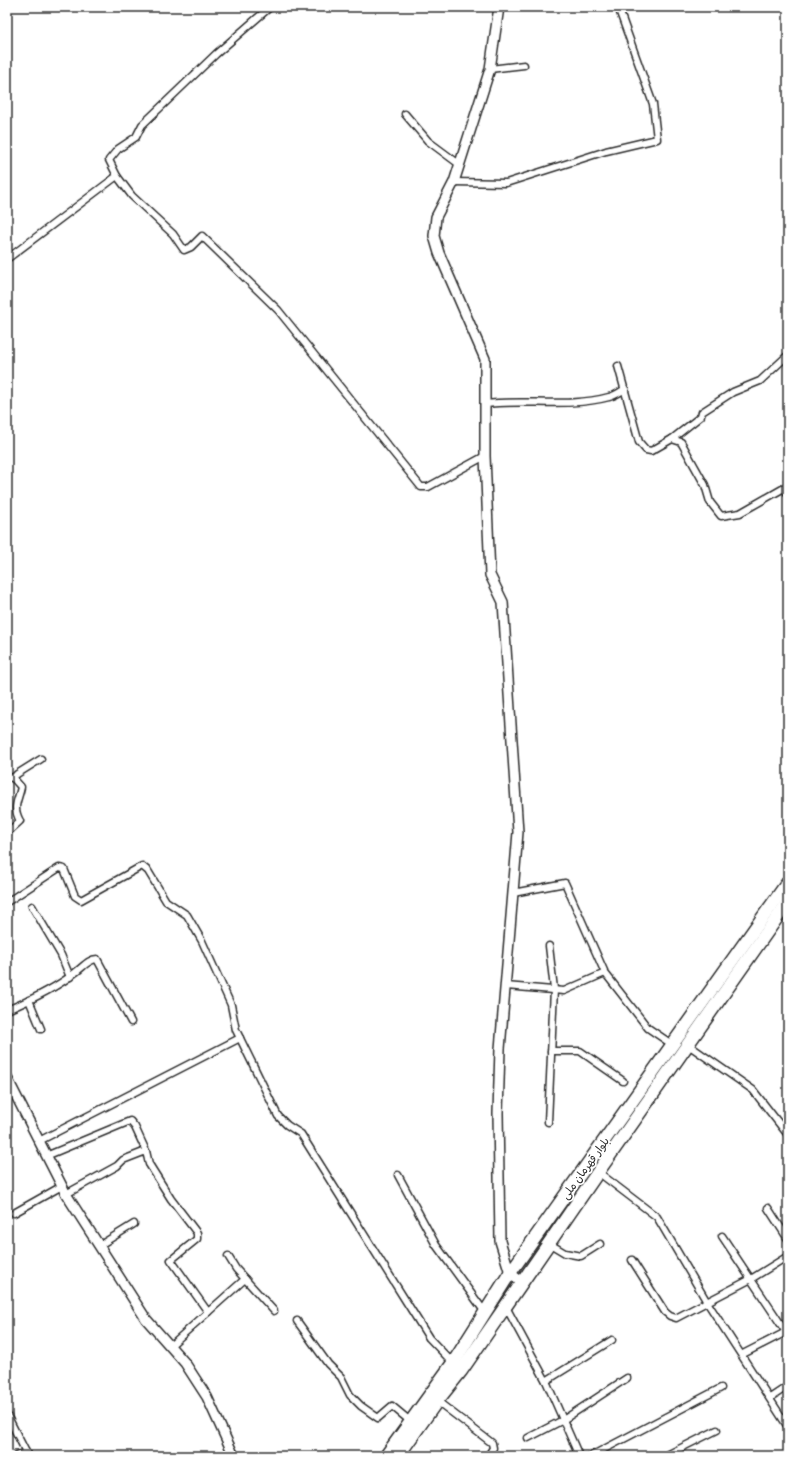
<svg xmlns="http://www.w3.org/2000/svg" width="795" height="1463" viewBox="0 0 795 1463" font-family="Sriracha,'Playpen Sans Arabic',sans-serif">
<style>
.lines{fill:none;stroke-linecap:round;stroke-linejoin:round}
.street-casing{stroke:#2b2b2b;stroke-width:9}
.secondary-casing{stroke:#2b2b2b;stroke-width:12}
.highway-casing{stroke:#2b2b2b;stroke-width:15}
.street{stroke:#fff;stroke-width:6}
.secondary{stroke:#fff;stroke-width:9}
.highway{stroke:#fff;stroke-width:12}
.labels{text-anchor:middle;stroke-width:3.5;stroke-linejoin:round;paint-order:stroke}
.street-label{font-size:11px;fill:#2b2b2b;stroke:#fff}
</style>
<rect width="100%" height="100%" fill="#fff"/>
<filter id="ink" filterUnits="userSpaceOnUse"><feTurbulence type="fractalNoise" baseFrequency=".025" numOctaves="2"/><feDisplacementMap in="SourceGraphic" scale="8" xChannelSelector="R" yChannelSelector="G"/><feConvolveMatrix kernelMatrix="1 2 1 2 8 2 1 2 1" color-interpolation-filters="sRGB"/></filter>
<g filter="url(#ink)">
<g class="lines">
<!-- street casing -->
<g class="street-casing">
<g id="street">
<path d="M490,69L524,65"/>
<path d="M405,114L428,141L459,164"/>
<path d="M117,176L132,196L173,234L184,250L191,247L202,236L278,310L421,487H428L485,456"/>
<path d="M454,182L506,183L606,151L657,139L653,104L618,7"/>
<path d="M7,259L117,176L109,160L118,149L136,137L142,125L216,54L270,7"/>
<path d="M618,366L639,442L646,450L651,451L672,439L681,442L705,485L710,502L721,516L740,513L784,488L788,494"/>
<path d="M485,404C526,399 568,408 609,397C615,396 620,392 625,389"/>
<path d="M672,439L701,416L702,412L733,392L760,381L788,355"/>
<path d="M7,777L13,778L17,774L41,759"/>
<path d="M7,833L20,821C12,806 18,802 21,787L13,778"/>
<path d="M513,893L565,883L605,973L648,1028L673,1045"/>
<path d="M7,902L59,868L64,869L75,896L81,900L142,866L148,871L166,901L187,915L202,941L231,1005L236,1030L278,1116L287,1125L301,1134L429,1338L454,1364"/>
<path d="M32,906L61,955L70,977"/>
<path d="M506,986L564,991L605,973"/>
<path d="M29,1000L41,1029"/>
<path d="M7,1010C31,1000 56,988 76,972C83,967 89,959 97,959L131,1022"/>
<path d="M687,1044L753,1090L788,1135"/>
<path d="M551,1051H580L623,1081"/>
<path d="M548,1122L554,989L549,946"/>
<path d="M39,1141L240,1038"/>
<path d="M46,1156L130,1121L135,1127L146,1151L149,1164L171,1199L197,1233V1239L171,1260L208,1312"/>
<path d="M598,1172L657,1217L707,1302L788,1427"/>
<path d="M398,1175L436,1245L484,1311"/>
<path d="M66,1194L117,1166L123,1160L146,1151"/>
<path d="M768,1208L788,1239"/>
<path d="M14,1213L62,1186"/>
<path d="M722,1236L788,1335"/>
<path d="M550,1244L565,1253L581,1256L600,1244"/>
<path d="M100,1245L134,1224"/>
<path d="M228,1256L236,1269L274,1311"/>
<path d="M632,1260L665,1312L670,1316L676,1318L751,1279L788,1256"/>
<path d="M506,1307L546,1381L579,1456"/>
<path d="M297,1321L328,1364L341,1377L350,1395L361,1406L378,1418L392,1406L410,1421"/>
<path d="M170,1346L245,1279"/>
<path d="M743,1354L786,1332"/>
<path d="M546,1381L612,1340"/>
<path d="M770,1398L788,1386"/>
<path d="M437,1401L492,1443L493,1448L488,1456"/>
<path d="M7,1415L28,1456"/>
<path d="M528,1438L563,1420L627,1378"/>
<path d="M16,1456L26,1452"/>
<path d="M591,1456L721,1388"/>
<path d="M665,1456L717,1430"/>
</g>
</g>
<!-- secondary casing -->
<g class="secondary-casing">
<g id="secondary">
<path d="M499,7L490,69L454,182L436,217L434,236L439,253L485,359V456L490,575L503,602L518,832L500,1049L498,1113L500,1241L510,1273L522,1282"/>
<path d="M7,1078L66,1194L146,1319L185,1363L207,1397L234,1456"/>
</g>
</g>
<!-- highway casing -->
<g class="highway-casing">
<g id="highway">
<path d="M386,1456L453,1363L510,1273L788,882"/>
<path d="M398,1456L437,1401L461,1371L598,1172L788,902"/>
</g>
</g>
<!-- street -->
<use href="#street" class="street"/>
<!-- secondary -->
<use href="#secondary" class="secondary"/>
<!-- highway -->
<use href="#highway" class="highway"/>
</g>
</g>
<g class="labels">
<!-- street labels -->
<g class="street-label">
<text transform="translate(585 1168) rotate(-54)" y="4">بلوار قهرمان ملی</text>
</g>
</g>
<!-- margin -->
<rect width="795" height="1463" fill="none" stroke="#fff" stroke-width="24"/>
<rect x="12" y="12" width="771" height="1439" fill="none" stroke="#2b2b2b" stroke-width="1.5" filter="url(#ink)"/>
</svg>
